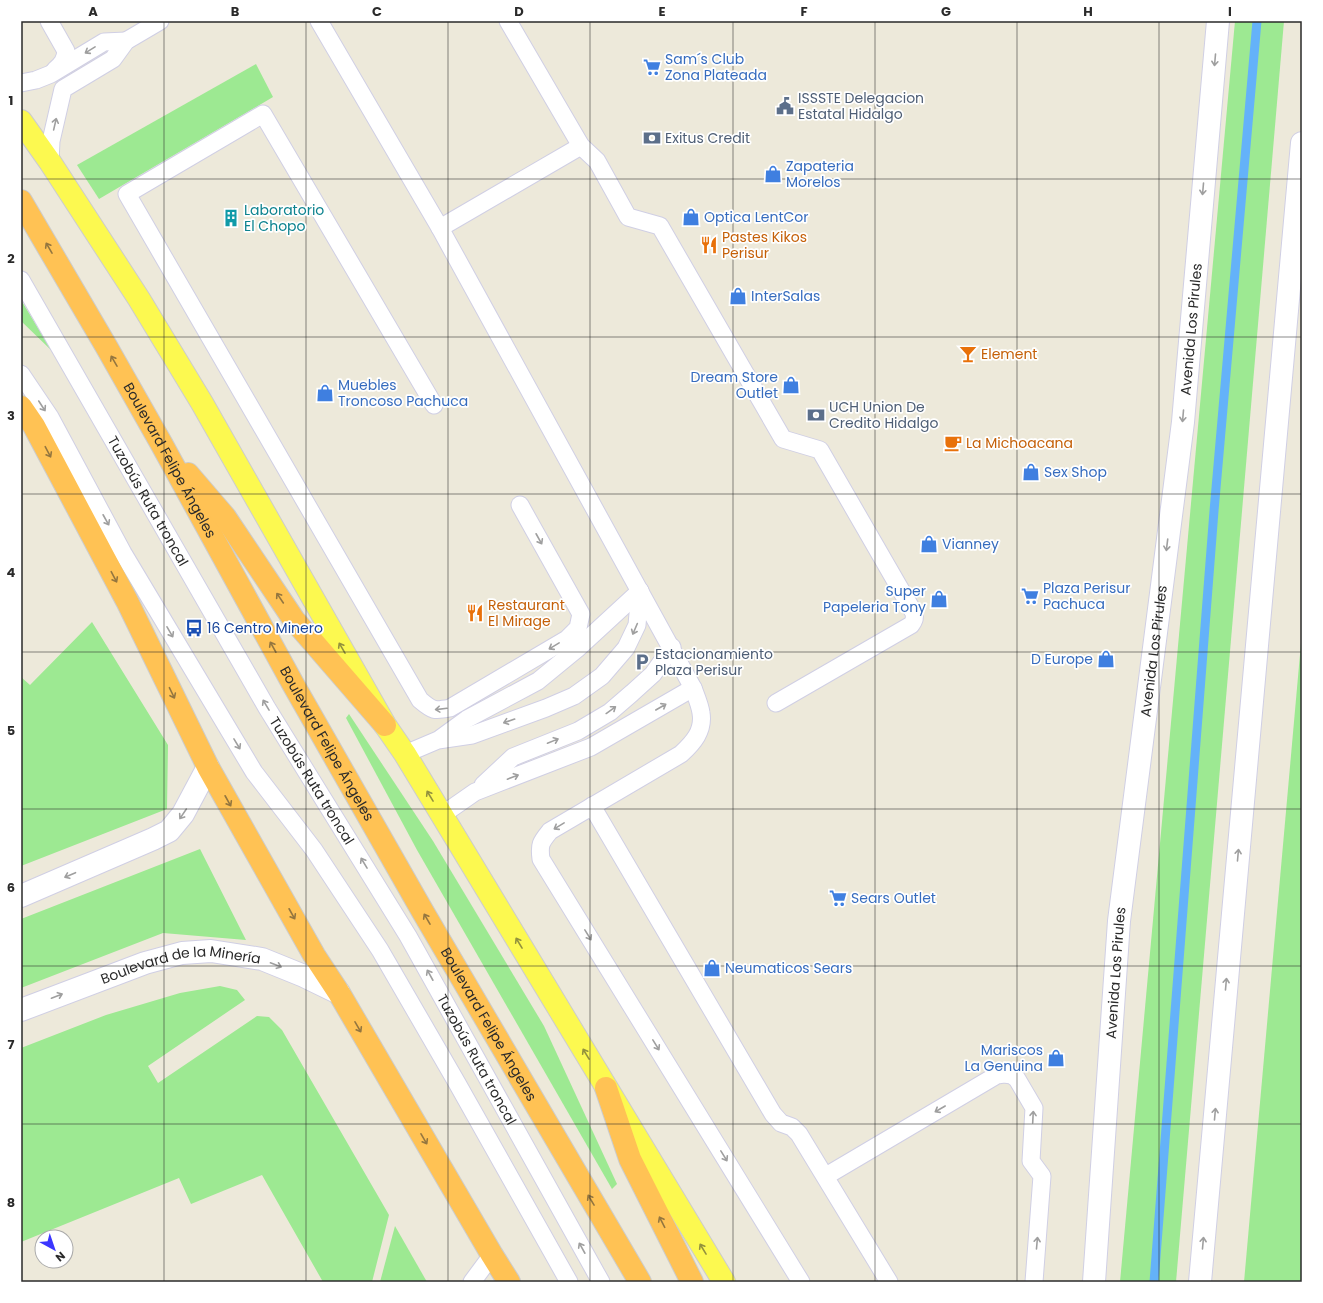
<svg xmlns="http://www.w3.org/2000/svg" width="1323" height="1303" viewBox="0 0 1323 1303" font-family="Poppins,sans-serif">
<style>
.green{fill:#9de992}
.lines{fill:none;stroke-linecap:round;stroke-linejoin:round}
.stream{stroke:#64b2f9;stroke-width:9}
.lane-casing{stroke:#d0cfe4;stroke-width:19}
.secondary-casing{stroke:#d0cfe4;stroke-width:24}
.primary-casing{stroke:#ccc;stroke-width:24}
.highway-casing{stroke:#ccc;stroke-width:24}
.lane{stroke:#fff;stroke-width:17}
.secondary{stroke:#fff;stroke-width:22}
.primary{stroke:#fcf950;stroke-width:22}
.highway{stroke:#ffc254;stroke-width:22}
.oneway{stroke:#9f9f9f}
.oneway2{stroke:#94763f}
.oneway3{stroke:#93923d}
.grid{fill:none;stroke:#2a2a2a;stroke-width:1;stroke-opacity:0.55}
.labels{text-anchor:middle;stroke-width:3.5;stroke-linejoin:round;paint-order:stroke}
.shop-label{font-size:14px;fill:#366cbe;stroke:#fff;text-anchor:start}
.service-label{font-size:14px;fill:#4e5e75;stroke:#fff;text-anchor:start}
.culture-label{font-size:14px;fill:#0d838f;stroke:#fff;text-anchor:start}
.food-label{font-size:14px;fill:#c56008;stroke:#fff;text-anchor:start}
.street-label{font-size:14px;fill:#2a2a2a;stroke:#fff}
.transit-label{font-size:14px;fill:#164399;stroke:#fff;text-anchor:start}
.neatline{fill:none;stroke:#2a2a2a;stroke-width:1.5}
.grid-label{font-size:13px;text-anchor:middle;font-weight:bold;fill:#2a2a2a}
</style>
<rect width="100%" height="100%" fill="#ede9da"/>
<!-- green -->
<g class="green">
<path d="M1235,21H1284L1176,1282H1120Z"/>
<path d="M256,64L273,97L99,199L77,165Z"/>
<path d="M21,299V300L52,351L21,321Z"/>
<path d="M92,622L168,745L167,809L21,866V677L30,685Z"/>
<path d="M1302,632V1282H1244Z"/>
<path d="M349,714L433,841L544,1026L617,1184L612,1189L417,850L346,718Z"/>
<path d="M200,849L246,940L163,933L21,988V919Z"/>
<path d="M220,986L237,990L245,1000L148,1066L158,1083L257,1016L269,1017L282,1030L389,1215L372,1282H323L262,1175L191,1204L179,1178L21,1242V1048L106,1015L180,993Z"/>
<path d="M395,1226L427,1282H380Z"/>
</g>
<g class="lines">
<!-- stream -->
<path class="stream" d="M1154,1282L1214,511L1257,21"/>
<!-- lane casing -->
<g class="lane-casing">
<g id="lane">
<path d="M49,21L66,51C65,60 62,64 55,70"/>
<path d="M319,21L440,228L693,688C696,696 700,705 701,713C704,731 693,743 681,754L550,831C541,842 539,844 541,859L801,1282"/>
<path d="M508,21L581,146L597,161L628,217L660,226L783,439L820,450L914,613C915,619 914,621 911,625L776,703"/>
<path d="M21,83L36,80L51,74L104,42L126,41"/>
<path d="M50,162L51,141L63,89L113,59L126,41L160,21"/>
<path d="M440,228L581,146"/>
<path id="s1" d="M21,280L267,708L408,936L601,1282"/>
<path d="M21,374L50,417L123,553L254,772L314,850L380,950L457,1083L569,1282"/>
<path d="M434,405L263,114L127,194L420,700C433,711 434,711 450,708L567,639L578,628L581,614L520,505"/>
<path d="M441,738L467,719L538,681L577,649L640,591"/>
<path d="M405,754L438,740L472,735L546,708L574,696L602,676L626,648L637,625L640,591"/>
<path d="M483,785L513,757L578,731L610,712L632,693L653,674L672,647"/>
<path d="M592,806L773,1114L781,1123L792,1127L799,1134L889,1282"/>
<path d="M442,815L475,792L591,747L693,688"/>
<path d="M826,1176L997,1075L1004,1074L1012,1075L1017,1079L1034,1108L1031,1161L1042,1176L1034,1282"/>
<path d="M472,1282L492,1255"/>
</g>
</g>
<!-- secondary casing -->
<g class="secondary-casing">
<g id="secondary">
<path d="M21,896L153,839L169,831L183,814L208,767"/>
<path id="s2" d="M21,1010L145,963L182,953L211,951L262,959L304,976L339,993"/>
<path id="s3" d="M1094,1282L1119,921L1183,422L1218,21"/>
<path d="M1200,1282L1302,143"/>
</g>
</g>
<!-- primary casing -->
<g class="primary-casing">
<path id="primary" d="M21,121L50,162L139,299L202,403L385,725L405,754L724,1282"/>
</g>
<!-- highway casing -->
<g class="highway-casing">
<g id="highway">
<path id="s4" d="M21,201L106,346L161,443L293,684L423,912L640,1282"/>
<path d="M21,407L34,426L127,601L208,767L314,955L339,993L492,1255L509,1282"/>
<path d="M188,474L225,517L294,620L385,725"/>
<path d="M606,1088L630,1159L692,1282"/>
</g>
</g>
<!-- lane -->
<use href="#lane" class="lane"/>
<!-- secondary -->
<use href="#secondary" class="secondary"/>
<!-- primary -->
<use href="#primary" class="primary"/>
<!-- highway -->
<use href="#highway" class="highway"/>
</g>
<!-- one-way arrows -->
<defs><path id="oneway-shaft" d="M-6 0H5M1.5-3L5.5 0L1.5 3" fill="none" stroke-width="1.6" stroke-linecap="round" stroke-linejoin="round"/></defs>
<g class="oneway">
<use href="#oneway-shaft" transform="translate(90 50) rotate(148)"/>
<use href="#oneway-shaft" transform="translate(1215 60) rotate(95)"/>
<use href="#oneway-shaft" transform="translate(55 124) rotate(-77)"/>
<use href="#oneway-shaft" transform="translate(1203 189) rotate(95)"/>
<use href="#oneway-shaft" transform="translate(42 406) rotate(57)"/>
<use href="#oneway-shaft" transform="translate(1183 416) rotate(95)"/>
<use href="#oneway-shaft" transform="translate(106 520) rotate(61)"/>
<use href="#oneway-shaft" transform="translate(539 539) rotate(61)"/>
<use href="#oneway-shaft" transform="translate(1167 545) rotate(97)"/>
<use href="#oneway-shaft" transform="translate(635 629) rotate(113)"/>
<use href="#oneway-shaft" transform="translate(170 632) rotate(60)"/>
<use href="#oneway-shaft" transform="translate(554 646) rotate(149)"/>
<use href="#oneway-shaft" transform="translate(266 705) rotate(-121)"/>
<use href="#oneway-shaft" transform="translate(661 707) rotate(-30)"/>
<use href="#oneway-shaft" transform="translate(441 709) rotate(173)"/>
<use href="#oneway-shaft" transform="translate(611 710) rotate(-36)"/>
<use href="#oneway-shaft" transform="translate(509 721) rotate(161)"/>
<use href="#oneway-shaft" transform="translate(553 741) rotate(-22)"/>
<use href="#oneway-shaft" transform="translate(237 744) rotate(59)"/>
<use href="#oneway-shaft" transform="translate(513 777) rotate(-21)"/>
<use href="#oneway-shaft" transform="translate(183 814) rotate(124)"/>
<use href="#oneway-shaft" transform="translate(559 826) rotate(149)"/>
<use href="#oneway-shaft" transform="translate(1238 855) rotate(-85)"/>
<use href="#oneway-shaft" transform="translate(364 863) rotate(-121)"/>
<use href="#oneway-shaft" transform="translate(70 875) rotate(157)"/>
<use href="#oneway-shaft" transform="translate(588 935) rotate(58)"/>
<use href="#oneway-shaft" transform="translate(276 965) rotate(21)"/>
<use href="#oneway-shaft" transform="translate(430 975) rotate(-119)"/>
<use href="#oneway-shaft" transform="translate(1226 984) rotate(-85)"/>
<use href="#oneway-shaft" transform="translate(57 996) rotate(-21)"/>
<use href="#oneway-shaft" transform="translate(656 1045) rotate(58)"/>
<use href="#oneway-shaft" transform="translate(940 1109) rotate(150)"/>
<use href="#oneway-shaft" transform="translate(1215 1114) rotate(-85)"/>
<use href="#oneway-shaft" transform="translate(1033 1117) rotate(-87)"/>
<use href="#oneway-shaft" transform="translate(724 1156) rotate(58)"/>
<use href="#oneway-shaft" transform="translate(1037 1243) rotate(-85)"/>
<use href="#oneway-shaft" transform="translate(1203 1243) rotate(-85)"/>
<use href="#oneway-shaft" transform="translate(582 1248) rotate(-119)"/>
</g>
<g class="oneway2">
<use href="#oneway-shaft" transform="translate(49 248) rotate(-120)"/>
<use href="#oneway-shaft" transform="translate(114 361) rotate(-120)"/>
<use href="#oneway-shaft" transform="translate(48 452) rotate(62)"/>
<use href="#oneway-shaft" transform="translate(114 577) rotate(62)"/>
<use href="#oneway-shaft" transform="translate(280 598) rotate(-124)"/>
<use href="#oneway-shaft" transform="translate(273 647) rotate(-119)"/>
<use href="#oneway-shaft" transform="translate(172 693) rotate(64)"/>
<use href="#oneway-shaft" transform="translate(228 801) rotate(61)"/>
<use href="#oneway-shaft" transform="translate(292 914) rotate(61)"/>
<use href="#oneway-shaft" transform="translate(427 919) rotate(-120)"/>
<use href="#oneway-shaft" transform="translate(358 1027) rotate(60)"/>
<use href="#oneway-shaft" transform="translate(424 1139) rotate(60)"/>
<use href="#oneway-shaft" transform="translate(591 1200) rotate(-121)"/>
<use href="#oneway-shaft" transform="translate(662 1222) rotate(-117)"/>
</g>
<g class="oneway3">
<use href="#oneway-shaft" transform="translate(342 648) rotate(-120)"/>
<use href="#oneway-shaft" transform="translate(430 796) rotate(-121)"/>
<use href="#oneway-shaft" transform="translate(519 943) rotate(-121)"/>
<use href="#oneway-shaft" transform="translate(586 1054) rotate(-121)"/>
<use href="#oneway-shaft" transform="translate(703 1249) rotate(-121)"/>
</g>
<!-- grid -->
<path class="grid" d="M164,21V1282M306,21V1282M448,21V1282M590,21V1282M733,21V1282M875,21V1282M1017,21V1282M1159,21V1282M21,179H1302M21,337H1302M21,494H1302M21,652H1302M21,809H1302M21,966H1302M21,1124H1302"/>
<!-- icons -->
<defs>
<g id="supermarket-bare" transform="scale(1.38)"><path d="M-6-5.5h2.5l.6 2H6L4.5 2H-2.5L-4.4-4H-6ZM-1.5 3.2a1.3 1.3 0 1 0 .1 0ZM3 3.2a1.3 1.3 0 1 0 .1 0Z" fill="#3f7fe0" stroke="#fff" stroke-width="2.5" paint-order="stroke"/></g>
<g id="civic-bare" transform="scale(1.38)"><path d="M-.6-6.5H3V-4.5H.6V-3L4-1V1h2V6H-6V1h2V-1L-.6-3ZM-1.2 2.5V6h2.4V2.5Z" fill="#5c6f8a" stroke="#fff" stroke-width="2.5" paint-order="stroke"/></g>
<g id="bank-bare" transform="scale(1.38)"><path d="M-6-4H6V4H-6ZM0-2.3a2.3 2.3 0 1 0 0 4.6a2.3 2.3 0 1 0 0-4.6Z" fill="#5c6f8a" stroke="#fff" stroke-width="2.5" paint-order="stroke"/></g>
<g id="shop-bare" transform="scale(1.38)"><path d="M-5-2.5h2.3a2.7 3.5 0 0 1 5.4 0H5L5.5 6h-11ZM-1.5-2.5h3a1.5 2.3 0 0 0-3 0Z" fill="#3f7fe0" stroke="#fff" stroke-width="2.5" paint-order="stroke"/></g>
<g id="building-bare" transform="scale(1.38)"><path d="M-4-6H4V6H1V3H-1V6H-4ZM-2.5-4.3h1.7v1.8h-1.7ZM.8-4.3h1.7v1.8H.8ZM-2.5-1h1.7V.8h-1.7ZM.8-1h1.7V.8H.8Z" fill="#0f9aa8" stroke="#fff" stroke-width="2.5" paint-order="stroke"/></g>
<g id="restaurant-bare" transform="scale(1.38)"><path d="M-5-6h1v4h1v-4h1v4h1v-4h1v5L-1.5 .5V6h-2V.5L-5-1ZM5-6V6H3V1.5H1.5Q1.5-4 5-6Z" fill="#e8710a" stroke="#fff" stroke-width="2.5" paint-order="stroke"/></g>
<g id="bar-bare" transform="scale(1.38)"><path d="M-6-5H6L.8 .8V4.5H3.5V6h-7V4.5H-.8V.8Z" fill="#e8710a" stroke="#fff" stroke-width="2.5" paint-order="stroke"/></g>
<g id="cafe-bare" transform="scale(1.38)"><path d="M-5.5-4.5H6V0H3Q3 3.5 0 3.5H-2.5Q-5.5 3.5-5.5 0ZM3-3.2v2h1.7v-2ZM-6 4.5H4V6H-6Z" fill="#e8710a" stroke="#fff" stroke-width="2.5" paint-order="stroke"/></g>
<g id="bus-bare" transform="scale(1.38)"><path d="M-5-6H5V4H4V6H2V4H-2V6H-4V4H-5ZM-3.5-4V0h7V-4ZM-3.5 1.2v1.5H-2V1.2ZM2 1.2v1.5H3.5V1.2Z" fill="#1a4fb4" stroke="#fff" stroke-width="2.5" paint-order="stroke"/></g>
<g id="parking-bare" transform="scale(1.38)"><path d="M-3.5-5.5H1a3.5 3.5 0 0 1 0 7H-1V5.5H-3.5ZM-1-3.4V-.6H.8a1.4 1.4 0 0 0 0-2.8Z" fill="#5c6f8a" stroke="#fff" stroke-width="2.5" paint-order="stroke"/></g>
</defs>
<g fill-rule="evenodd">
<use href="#supermarket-bare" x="652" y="67"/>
<use href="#civic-bare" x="785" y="106"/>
<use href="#bank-bare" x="652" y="138"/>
<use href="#shop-bare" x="773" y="174"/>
<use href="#shop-bare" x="691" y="217"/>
<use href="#building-bare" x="231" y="218"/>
<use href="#restaurant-bare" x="709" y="245"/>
<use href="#shop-bare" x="738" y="296"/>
<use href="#bar-bare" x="968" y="354"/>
<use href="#shop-bare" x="791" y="385"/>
<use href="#shop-bare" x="325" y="393"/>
<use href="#bank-bare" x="816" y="415"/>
<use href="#cafe-bare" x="953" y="443"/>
<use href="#shop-bare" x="1031" y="472"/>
<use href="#shop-bare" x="929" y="544"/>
<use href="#supermarket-bare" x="1030" y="596"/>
<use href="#shop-bare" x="939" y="599"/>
<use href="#restaurant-bare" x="475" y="613"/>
<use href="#bus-bare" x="194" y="628"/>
<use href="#shop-bare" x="1106" y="659"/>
<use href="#parking-bare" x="642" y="662"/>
<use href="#supermarket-bare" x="838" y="898"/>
<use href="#shop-bare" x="712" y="968"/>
<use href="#shop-bare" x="1056" y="1058"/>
</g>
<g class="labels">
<!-- shop labels -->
<g class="shop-label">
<text x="665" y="64">Sam´s Club<tspan x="665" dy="16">Zona Plateada</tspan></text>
<text x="786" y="171">Zapateria<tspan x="786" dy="16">Morelos</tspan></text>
<text x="704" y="222">Optica LentCor</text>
<text x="751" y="301">InterSalas</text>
<text x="778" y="382" text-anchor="end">Dream Store<tspan x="778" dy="16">Outlet</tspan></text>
<text x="338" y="390">Muebles<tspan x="338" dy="16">Troncoso Pachuca</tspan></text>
<text x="1044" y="477">Sex Shop</text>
<text x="942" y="549">Vianney</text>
<text x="1043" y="593">Plaza Perisur<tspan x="1043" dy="16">Pachuca</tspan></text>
<text x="926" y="596" text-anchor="end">Super<tspan x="926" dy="16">Papeleria Tony</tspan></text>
<text x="1093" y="664" text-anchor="end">D Europe</text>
<text x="851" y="903">Sears Outlet</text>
<text x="725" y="973">Neumaticos Sears</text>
<text x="1043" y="1055" text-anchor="end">Mariscos<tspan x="1043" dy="16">La Genuina</tspan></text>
</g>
<!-- service labels -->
<g class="service-label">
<text x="798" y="103">ISSSTE Delegacion<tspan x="798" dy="16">Estatal Hidalgo</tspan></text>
<text x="665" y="143">Exitus Credit</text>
<text x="829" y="412">UCH Union De<tspan x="829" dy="16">Credito Hidalgo</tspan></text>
<text x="655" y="659">Estacionamiento<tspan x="655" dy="16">Plaza Perisur</tspan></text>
</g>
<!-- culture labels -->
<g class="culture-label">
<text x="244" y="215">Laboratorio<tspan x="244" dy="16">El Chopo</tspan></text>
</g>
<!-- food labels -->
<g class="food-label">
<text x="722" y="242">Pastes Kikos<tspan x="722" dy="16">Perisur</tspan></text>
<text x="981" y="359">Element</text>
<text x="966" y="448">La Michoacana</text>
<text x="488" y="610">Restaurant<tspan x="488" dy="16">El Mirage</tspan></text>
</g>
<!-- street labels -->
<g class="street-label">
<text dy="5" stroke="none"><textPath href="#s3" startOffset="958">Avenida Los Pirules</textPath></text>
<text dy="5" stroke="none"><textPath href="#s4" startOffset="299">Boulevard Felipe Ángeles</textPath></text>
<text dy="5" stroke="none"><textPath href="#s1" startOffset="255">Tuzobús Ruta troncal</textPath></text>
<text dy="5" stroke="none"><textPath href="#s3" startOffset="634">Avenida Los Pirules</textPath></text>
<text dy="5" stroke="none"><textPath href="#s4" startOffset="623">Boulevard Felipe Ángeles</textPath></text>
<text dy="5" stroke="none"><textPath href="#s1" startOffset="579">Tuzobús Ruta troncal</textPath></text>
<text dy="5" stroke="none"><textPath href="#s2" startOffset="168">Boulevard de la Minería</textPath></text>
<text dy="5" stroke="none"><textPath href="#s3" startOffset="310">Avenida Los Pirules</textPath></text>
<text dy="5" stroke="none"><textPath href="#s4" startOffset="947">Boulevard Felipe Ángeles</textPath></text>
<text dy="5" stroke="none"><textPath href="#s1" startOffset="903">Tuzobús Ruta troncal</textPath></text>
</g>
<!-- transit labels -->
<g class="transit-label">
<text x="207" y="633">16 Centro Minero</text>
</g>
</g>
<!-- border -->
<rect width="1323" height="1303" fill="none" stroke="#ffffff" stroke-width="44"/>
<!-- north arrow -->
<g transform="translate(54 1249) rotate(140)"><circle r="19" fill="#ffffff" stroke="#aaaaaa"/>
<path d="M0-3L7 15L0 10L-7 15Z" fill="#3b36ff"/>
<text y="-6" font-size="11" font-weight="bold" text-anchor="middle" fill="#2a2a2a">N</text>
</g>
<rect x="22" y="22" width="1279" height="1259" class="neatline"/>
<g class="grid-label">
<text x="93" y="16">A</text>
<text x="235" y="16">B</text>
<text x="377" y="16">C</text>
<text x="519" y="16">D</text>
<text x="662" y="16">E</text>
<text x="804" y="16">F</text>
<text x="946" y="16">G</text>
<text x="1088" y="16">H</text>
<text x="1230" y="16">I</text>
<text x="11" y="105">1</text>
<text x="11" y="263">2</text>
<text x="11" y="420">3</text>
<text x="11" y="577">4</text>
<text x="11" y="735">5</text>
<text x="11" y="892">6</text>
<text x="11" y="1049">7</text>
<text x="11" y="1207">8</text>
</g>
</svg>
